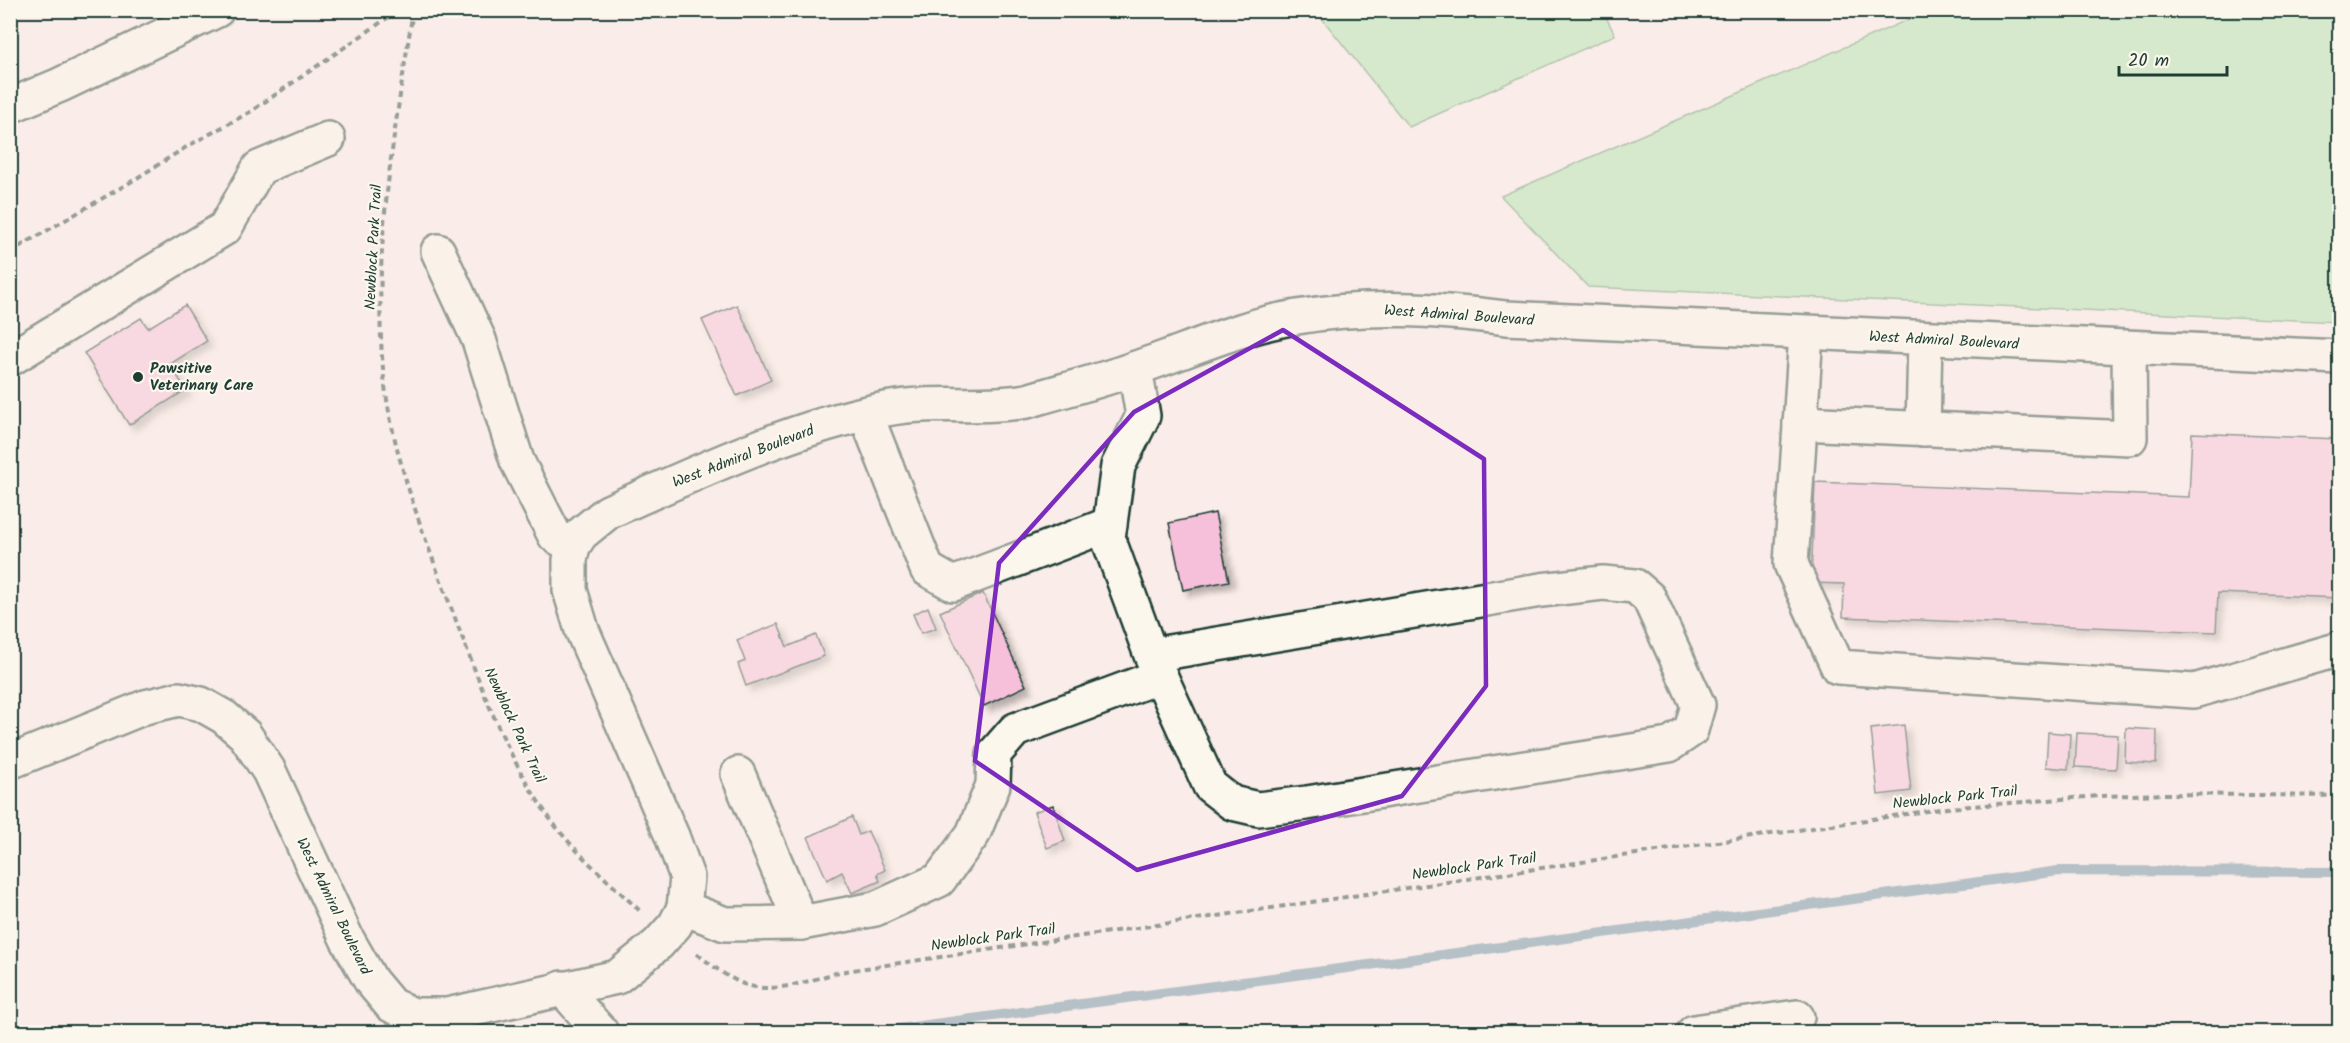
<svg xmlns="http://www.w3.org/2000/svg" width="2350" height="1043" viewBox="0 0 2350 1043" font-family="Kalam,sans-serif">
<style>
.green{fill:#aae5aa;stroke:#64916f;stroke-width:1.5}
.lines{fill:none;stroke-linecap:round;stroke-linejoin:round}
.stream{stroke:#628aa1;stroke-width:10}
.building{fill:#f6c0da;stroke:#1f3d34;stroke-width:1.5;filter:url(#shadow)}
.minor-casing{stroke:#1f3d34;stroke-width:38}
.major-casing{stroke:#1f3d34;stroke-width:38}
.highway-casing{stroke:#1f3d34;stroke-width:38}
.path{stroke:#1f3d34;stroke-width:4;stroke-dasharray:6 4.5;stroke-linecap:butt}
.minor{stroke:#fbf7ec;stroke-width:33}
.major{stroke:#fbf7ec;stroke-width:33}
.highway{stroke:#fbf7ec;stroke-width:33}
.marked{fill:none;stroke:#7b2cbf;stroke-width:4.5;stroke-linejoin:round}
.poi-dot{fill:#1f3d34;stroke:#fbf7ec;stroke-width:2}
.labels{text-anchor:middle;stroke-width:4.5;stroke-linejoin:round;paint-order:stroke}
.street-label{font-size:15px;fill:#1f3d34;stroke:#fbf7ec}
.poi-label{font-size:15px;font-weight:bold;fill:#1f3d34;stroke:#fbf7ec;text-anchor:start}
</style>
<defs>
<filter id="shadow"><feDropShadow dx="5.5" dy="5.5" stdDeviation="3" flood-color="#0004"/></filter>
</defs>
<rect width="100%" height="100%" fill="#faece8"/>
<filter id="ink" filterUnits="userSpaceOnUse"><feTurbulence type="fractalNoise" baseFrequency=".0167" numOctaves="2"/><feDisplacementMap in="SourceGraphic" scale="12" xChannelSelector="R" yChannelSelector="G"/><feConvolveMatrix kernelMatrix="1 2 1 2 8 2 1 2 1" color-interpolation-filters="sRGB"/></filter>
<g filter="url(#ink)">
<!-- green -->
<g class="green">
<path d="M1316,11H1603L1615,35L1409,127Z"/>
<path d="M1928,11H2339V322L1588,287L1501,196Z"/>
</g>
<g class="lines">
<!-- stream -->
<path class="stream" d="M876,1032L2059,871L2340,872"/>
</g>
<!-- building -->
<g class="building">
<path d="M185,305L207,341L170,364L186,390L129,425L84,353L141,318L148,328Z"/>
<path d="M737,305L771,380L737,396L702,320Z"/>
<path d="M2192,433L2340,439V598L2218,593L2216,632L1843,617L1844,584L1811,583L1815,482L2189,497Z"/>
<path d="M1215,513L1229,581L1183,590L1169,523Z"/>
<path d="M983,593L1026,686L984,706L940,612Z"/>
<path d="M928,607L936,628L921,633L913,614Z"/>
<path d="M778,624L787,647L816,635L824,656L746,686L738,664L745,661L737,640Z"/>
<path d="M1904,725L1911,791L1878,795L1871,729Z"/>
<path d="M2126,728L2157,730L2156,764L2125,762Z"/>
<path d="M2048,732L2070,734L2068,769L2046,767Z"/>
<path d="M2077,733L2118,735L2116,769L2075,767Z"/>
<path d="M1053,805L1065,841L1047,848L1034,812Z"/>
<path d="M852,817L859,835L868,831L885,870L877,874L880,881L852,893L842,872L827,880L808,837Z"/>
</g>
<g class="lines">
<!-- minor casing -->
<g class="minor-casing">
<g id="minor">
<path d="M438,251L479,340L517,461L555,536L573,546"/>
<path d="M1806,333L1791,564L1838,667L2194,691L2340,649"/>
<path d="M10,359L225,228L259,168L328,139"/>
<path d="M1135,369L1143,416L1118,466L1108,538L1151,655L1210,786L1232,803L1258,809L1307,803L1669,745L1691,730L1698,705L1649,598L1635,586L1603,583L1541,590L1151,655"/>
<path d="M866,415L927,569L953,584L1110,524"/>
<path d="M1800,423L2130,438L2129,349"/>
<path d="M1923,429L1925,339"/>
<path d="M10,762L145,707L179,699L201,704L224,717L245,735L269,771L347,939L371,981L391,1005L413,1015H447L617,977L658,944L675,925L684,908L687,877L672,836L582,630L570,590V560L573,546L581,534L608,512C698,472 789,428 886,409C933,400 981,409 1027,401C1063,390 1101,381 1136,368C1190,350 1241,326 1297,317C1367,305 1436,309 1506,318L2340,357"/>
<path d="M738,774L801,923"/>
<path d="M684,908L725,924L801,923L875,909L939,880L973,834L993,785L994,754L1015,730L1160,676"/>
<path d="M1694,1032L1797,1017"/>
</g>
</g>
<!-- major casing -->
<g class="major-casing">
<path id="major" d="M562,988L601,1032"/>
</g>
<!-- highway casing -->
<g class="highway-casing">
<path id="highway" d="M10,106L60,85L217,10"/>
</g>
<!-- path -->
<g class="path">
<path d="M413,10C396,124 374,240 382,356C388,448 423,533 455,618C480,684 505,754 546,813C571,850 608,880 640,911"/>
<path d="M10,252L129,183L188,146L250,112L399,10"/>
<path d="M697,954C709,963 721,973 735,980C767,998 807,981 839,972L1947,808L2099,796L2168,794L2340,796"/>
</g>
<!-- minor -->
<use href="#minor" class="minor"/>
<!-- major -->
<use href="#major" class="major"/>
<!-- highway -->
<use href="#highway" class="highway"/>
</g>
</g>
<!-- marked area -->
<path d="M0 0H2350V1043H0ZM1283,330L1484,459L1486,686L1402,796L1137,870L975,761L999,563L1134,412Z" fill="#faece8" fill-opacity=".55" fill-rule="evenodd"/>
<path class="marked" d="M1283,330L1484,459L1486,686L1402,796L1137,870L975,761L999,563L1134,412Z"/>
<!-- markers -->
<circle class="poi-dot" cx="138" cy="377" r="6"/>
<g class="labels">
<!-- street labels -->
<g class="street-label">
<text transform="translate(373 247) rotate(-87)" y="5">Newblock Park Trail</text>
<text transform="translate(1459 315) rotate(4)" y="5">West Admiral Boulevard</text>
<text transform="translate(1944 340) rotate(3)" y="5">West Admiral Boulevard</text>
<text transform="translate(743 456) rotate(-21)" y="5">West Admiral Boulevard</text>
<text transform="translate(515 725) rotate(65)" y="5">Newblock Park Trail</text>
<text transform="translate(1955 797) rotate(-6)" y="5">Newblock Park Trail</text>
<text transform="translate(1474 866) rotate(-8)" y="5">Newblock Park Trail</text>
<text transform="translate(334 906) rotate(64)" y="5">West Admiral Boulevard</text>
<text transform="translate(993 937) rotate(-8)" y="5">Newblock Park Trail</text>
</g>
<!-- poi labels -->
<g class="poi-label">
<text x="150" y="373">Pawsitive<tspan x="150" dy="17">Veterinary Care</tspan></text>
</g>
</g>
<!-- margin -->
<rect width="2350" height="1043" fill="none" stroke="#fbf7ec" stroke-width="36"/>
<rect x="18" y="18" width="2314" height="1007" fill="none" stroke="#1f3d34" stroke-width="2" filter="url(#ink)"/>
<!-- scale -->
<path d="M2119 66v9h108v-9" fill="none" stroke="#1f3d34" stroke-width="3"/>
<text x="2128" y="66" font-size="18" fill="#1f3d34" stroke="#fbf7ec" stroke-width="4.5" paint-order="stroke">20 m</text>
</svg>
